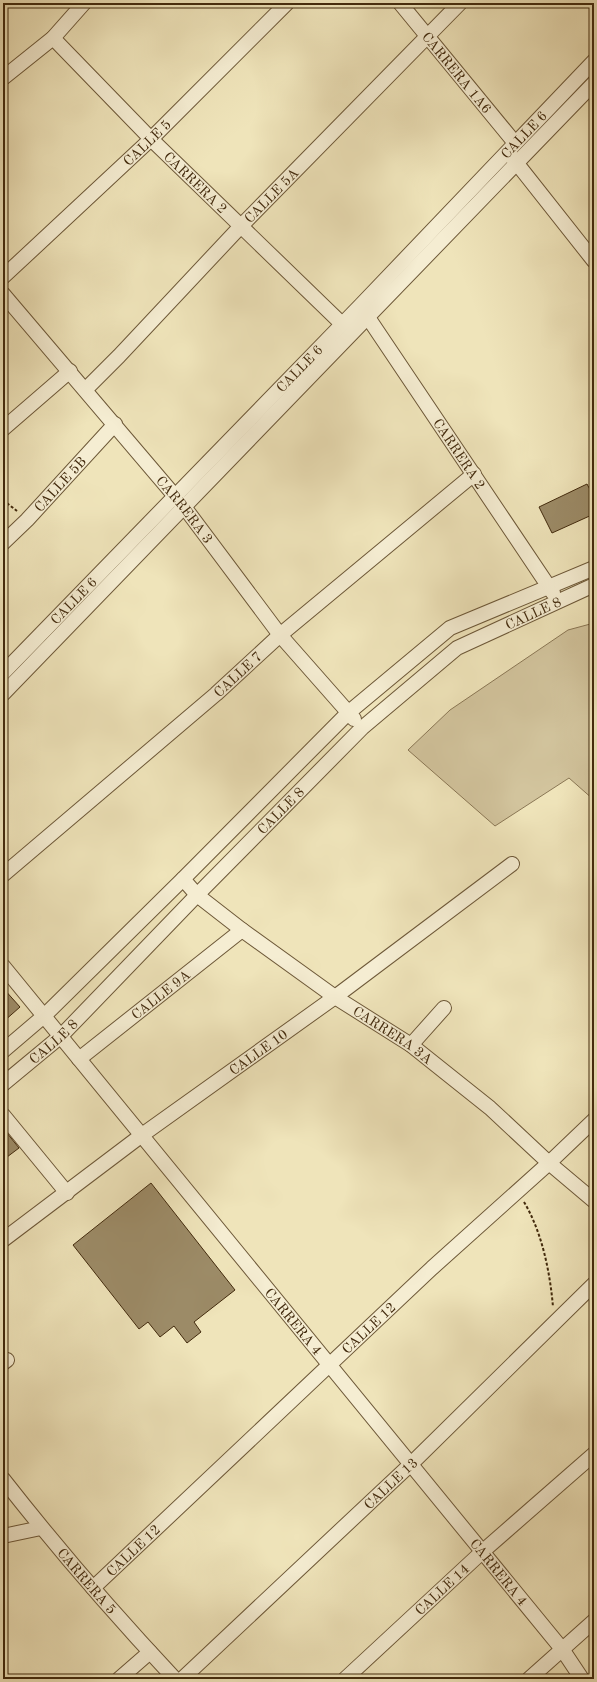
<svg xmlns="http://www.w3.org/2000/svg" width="597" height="1682" viewBox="0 0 597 1682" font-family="'Old Standard TT',serif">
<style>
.green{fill:#d2c49d;stroke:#8a7755}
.building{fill:#9c8b67;stroke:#422a0d}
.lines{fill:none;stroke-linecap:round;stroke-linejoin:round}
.minor-casing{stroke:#6d5838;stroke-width:16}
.path{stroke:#422a0d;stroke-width:2;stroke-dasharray:3 2;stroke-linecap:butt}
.minor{stroke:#f5edd2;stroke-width:14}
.labels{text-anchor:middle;stroke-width:3;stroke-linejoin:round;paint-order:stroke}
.street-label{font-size:14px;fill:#422a0d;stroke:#f5edd2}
</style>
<rect width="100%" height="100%" fill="#efe4ba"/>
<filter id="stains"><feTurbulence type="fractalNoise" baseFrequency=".005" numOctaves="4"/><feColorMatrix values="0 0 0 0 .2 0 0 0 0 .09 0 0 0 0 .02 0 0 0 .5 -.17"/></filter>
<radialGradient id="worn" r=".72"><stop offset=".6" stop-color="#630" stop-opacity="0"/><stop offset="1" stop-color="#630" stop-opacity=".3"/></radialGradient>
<!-- green -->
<path class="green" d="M594,623V800L569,778L495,826L408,750L450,710L568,630Z"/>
<!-- building -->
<g class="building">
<path d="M587,484L594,497V514L552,533L539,507Z"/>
<path d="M3,988L20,1007L3,1022Z"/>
<path d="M3,1128L19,1148L7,1157L3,1152Z"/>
<path d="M151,1183L235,1290L194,1322L201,1332L187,1343L174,1326L160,1337L148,1322L139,1329L73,1245Z"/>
</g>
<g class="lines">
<!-- minor casing -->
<g class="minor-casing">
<g id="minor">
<path id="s1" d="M400,3L515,143"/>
<path id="s2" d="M53,38L151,139L342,324"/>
<path d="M3,78L53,38L84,3"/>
<path d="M511,156L594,261"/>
<path id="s3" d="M3,277L151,139L287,3"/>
<path id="s4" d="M3,294L185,508L280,635L354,719"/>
<path id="s5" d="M363,310L553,593"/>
<path id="s6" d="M86,389L119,356L241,226L460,3"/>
<path d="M3,429L70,371"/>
<path id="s7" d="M3,543L27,520L115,424"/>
<path id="s8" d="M3,673L361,305L594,61"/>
<path d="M3,694L594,83"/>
<path id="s9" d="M3,875L216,694L280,635L474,474"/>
<path id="s10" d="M183,879L197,895L242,930L335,997L411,1045L490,1108L549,1163L594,1201"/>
<path id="s11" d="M3,966L562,1649L582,1679"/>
<path d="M411,1045L444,1008"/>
<path d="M3,1051L44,1016L183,879L348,713L450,628L594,568"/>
<path id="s12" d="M79,1059L242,930"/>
<path id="s13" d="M3,1084L61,1036L197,895L362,728L457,648L594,585"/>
<path d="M3,1115L67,1193"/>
<path id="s14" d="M3,1240L142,1135L335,997L512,864"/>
<path d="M3,1363L7,1360"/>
<path id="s15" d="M3,1479C57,1548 115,1615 175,1679"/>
<path d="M3,1536L41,1528"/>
<path id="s16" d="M93,1588L432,1268L549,1163L594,1120"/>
<path d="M119,1679L150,1652"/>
<path id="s17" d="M182,1679L411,1464L594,1284"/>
<path id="s18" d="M345,1679L482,1552L594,1454"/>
<path d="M529,1679L594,1621"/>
</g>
</g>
<!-- path -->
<g class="path">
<path d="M3,500L17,511"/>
<path d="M524,1202C542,1232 550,1272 553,1307"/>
</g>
<!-- minor -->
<use href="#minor" class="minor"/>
</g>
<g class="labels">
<!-- street labels -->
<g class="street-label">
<text dy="5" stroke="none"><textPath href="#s1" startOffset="90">CARRERA 1A6</textPath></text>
<text dy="5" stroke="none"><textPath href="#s8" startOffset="749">CALLE 6</textPath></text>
<text dy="5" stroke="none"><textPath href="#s3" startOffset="197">CALLE 5</textPath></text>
<text dy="5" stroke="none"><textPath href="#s2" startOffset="203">CARRERA 2</textPath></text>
<text dy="5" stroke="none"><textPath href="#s6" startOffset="268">CALLE 5A</textPath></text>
<text dy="5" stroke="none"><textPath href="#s8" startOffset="425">CALLE 6</textPath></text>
<text dy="5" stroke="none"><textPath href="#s5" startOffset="173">CARRERA 2</textPath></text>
<text dy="5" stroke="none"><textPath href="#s7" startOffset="82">CALLE 5B</textPath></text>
<text dy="5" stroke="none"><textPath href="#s4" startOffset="282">CARRERA 3</textPath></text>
<text dy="5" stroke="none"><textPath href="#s8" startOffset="101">CALLE 6</textPath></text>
<text dy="5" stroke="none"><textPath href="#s13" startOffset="714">CALLE 8</textPath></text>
<text dy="5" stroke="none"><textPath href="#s9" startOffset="309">CALLE 7</textPath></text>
<text dy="5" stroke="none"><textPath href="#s13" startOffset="390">CALLE 8</textPath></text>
<text dy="5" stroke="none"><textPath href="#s12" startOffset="104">CALLE 9A</textPath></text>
<text dy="5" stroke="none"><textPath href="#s10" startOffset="262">CARRERA 3A</textPath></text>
<text dy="5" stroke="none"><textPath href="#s13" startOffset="66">CALLE 8</textPath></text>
<text dy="5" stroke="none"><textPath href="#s14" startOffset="317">CALLE 10</textPath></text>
<text dy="5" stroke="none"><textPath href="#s11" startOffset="459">CARRERA 4</textPath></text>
<text dy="5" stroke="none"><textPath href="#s16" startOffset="379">CALLE 12</textPath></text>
<text dy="5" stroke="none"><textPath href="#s17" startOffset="286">CALLE 13</textPath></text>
<text dy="5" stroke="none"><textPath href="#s16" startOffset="55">CALLE 12</textPath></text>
<text dy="5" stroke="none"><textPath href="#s11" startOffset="783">CARRERA 4</textPath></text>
<text dy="5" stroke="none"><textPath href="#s15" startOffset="132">CARRERA 5</textPath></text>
<text dy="5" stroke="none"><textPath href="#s18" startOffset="132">CALLE 14</textPath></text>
</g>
</g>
<!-- margin -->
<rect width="597" height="1682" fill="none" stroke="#efe4ba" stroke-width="16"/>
<rect x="4" y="4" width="589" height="1674" fill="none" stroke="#422a0d" stroke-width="2"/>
<rect x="8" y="8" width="581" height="1666" fill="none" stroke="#422a0d"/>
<rect width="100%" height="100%" filter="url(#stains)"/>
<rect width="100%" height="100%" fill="url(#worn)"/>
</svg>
